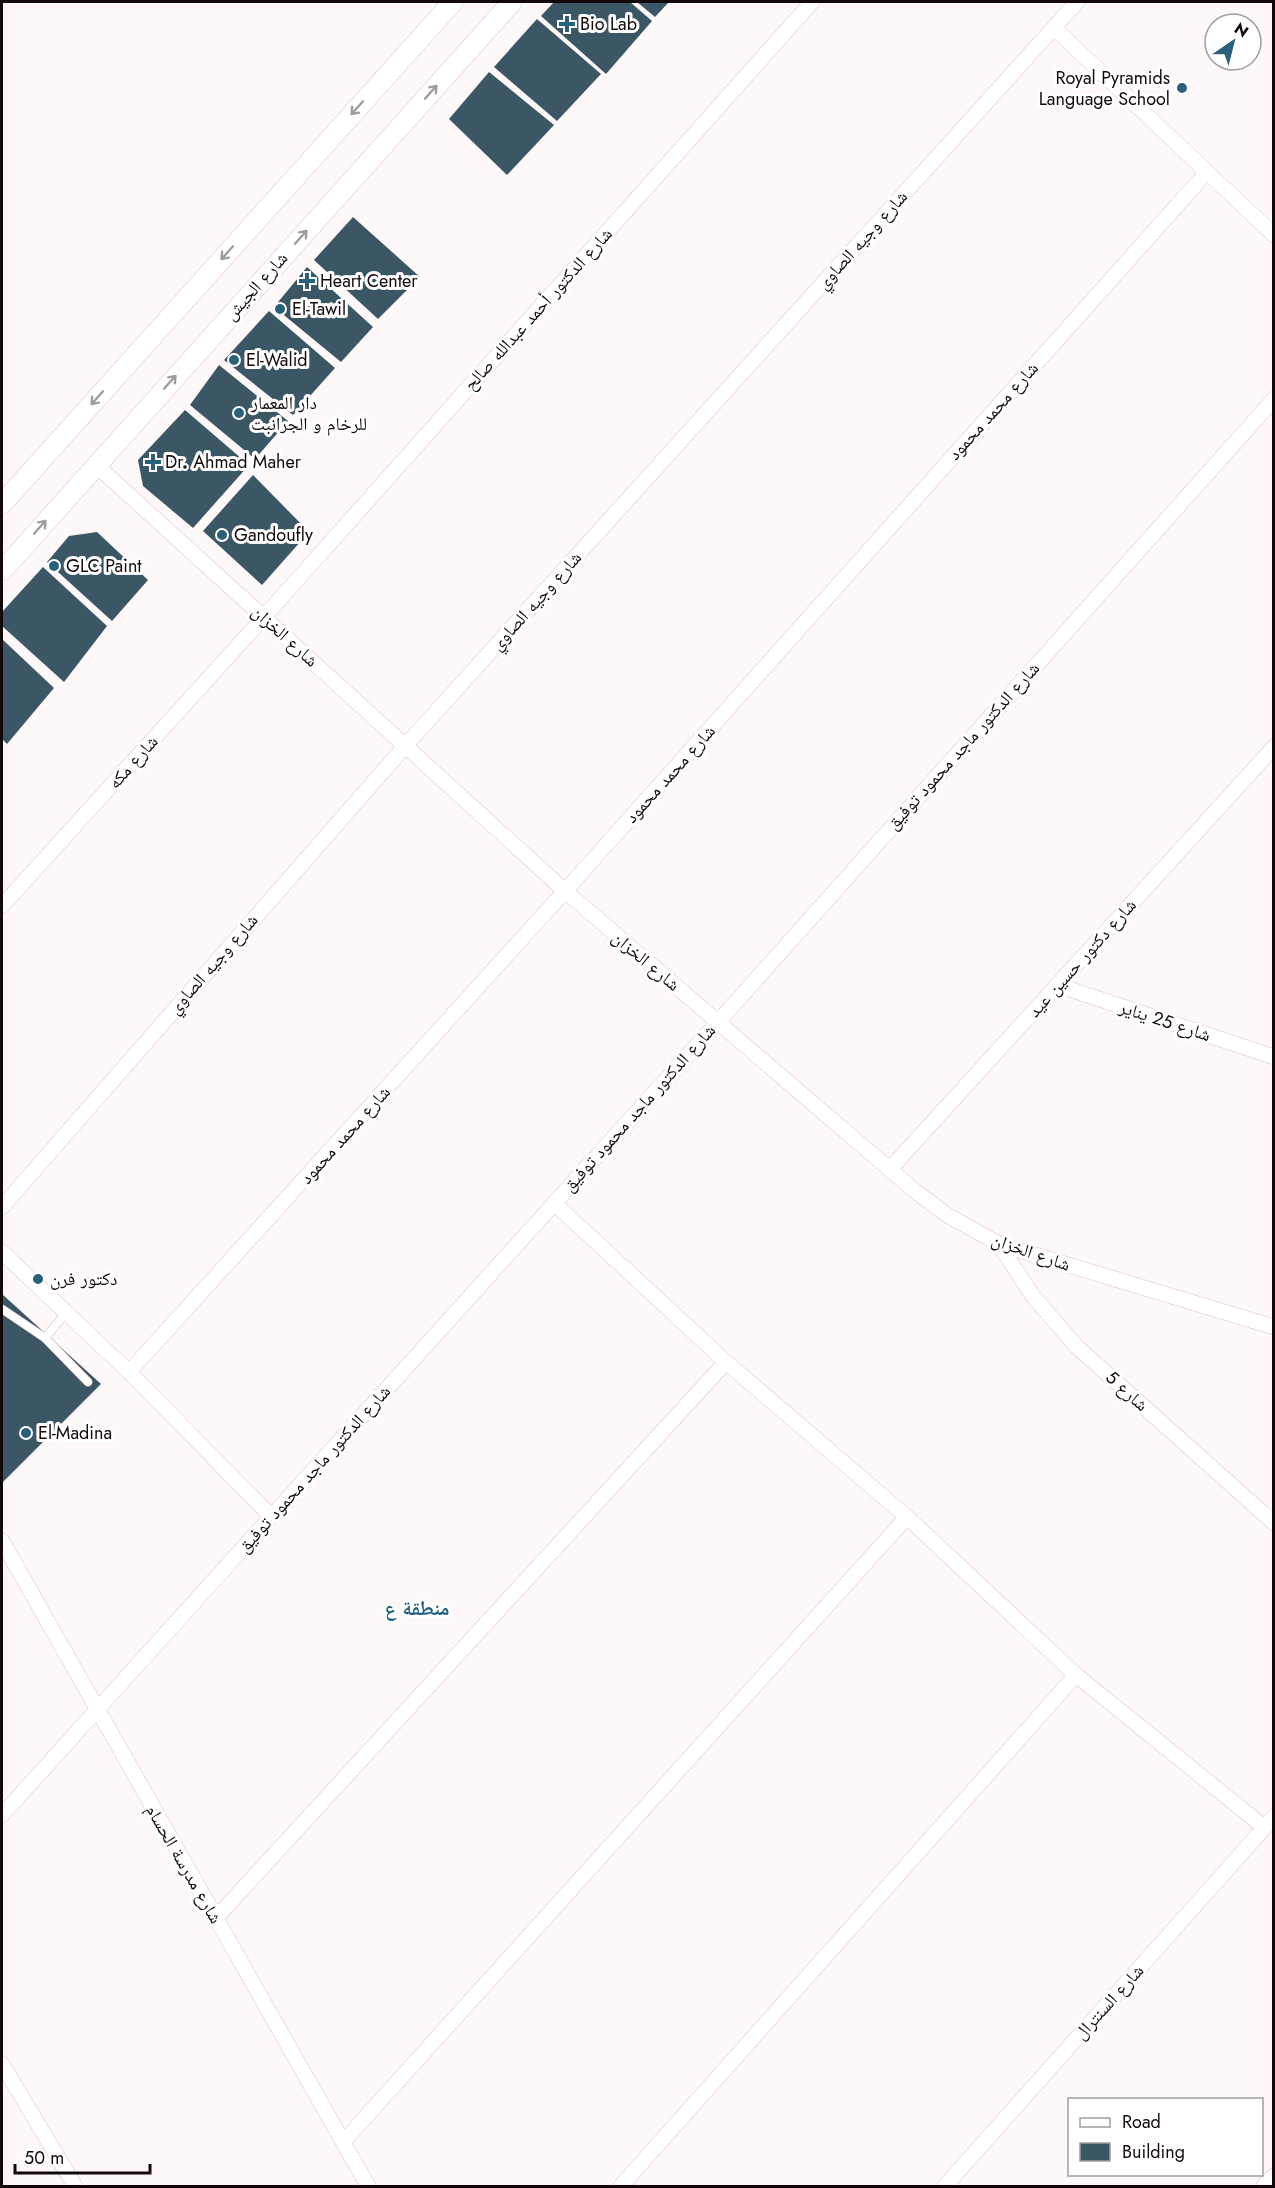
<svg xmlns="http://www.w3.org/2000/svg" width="1275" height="2188" viewBox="0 0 1275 2188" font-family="Jost,'Noto Naskh Arabic',sans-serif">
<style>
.building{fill:#3b5664}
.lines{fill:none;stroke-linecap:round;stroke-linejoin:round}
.service-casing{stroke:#e3c0c2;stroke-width:9}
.minor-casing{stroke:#e3c0c2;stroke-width:16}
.tertiary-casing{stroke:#e3c0c2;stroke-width:21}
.service{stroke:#fff;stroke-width:8}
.minor{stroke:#fff;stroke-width:15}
.tertiary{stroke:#fff;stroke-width:20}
.oneway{stroke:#a19d9d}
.poi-dot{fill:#29617b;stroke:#fff;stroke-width:2}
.labels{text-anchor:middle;stroke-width:6;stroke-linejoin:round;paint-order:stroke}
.poi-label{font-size:18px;fill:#14090a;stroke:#fff;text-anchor:start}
.street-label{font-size:18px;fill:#14090a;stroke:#fff}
.neighbourhood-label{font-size:20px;font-weight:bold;fill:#1d5f7c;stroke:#fff}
</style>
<rect width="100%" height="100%" fill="#fff8f8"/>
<!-- building -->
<g class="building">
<path d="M554,2H630L652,21L606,74L541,16Z"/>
<path d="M637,2H669L655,17Z"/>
<path d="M537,19L601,74L557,121L494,67Z"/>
<path d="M489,72L554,125L507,175L449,119Z"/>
<path d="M353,217L420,277L378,319L314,260Z"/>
<path d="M307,267L373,327L341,362L274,307Z"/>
<path d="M269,311L335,368L293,415L224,360Z"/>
<path d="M219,365L288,421L255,459L190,405Z"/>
<path d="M185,410L249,465L193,528L143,486L138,460Z"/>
<path d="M253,475L309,532L262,585L203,531Z"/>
<path d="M97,532L148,580L112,621L47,562L69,536Z"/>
<path d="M43,567L107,626L64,682L2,626V612Z"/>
<path d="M2,639L54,688L7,744L2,739Z"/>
<path d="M2,1294L101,1384L2,1483Z"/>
</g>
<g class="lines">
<!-- service casing -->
<g class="service-casing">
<g id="service">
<path d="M2,1309L45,1338L88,1382"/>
<path d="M45,1338L66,1313"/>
</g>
</g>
<!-- minor casing -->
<g class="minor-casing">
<g id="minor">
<path d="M1054,28L1274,235"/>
<path d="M96,465L565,891L915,1191L947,1215L999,1244L1274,1327"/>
<path d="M2,906L264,617L812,2"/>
<path d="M1057,985L1274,1057"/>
<path d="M890,1169L1274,747"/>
<path d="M554,1203L726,1362L907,1517L1076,1675L1264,1827"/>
<path d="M2,1207L406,745L1077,2"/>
<path d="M999,1244L1032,1295L1077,1347L1274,1523"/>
<path d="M2,1252L129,1372L271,1516"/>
<path d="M129,1372L565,891L1207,172"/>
<path d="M2,1541L368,2186"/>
<path d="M2,1815L718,1022L1274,399"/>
<path d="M215,1919L726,1362"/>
<path d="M2,2064L75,2186"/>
<path d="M344,2141L907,1517"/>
<path d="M621,2186L1076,1675"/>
<path d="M945,2186L1274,1817"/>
<path d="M1264,2186L1274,2176"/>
</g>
</g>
<!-- tertiary casing -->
<g class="tertiary-casing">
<g id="tertiary">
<path d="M2,504L453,2"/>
<path d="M2,571L512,2"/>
</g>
</g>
<!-- service -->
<use href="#service" class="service"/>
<!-- minor -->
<use href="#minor" class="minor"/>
<!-- tertiary -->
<use href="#tertiary" class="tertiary"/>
</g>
<!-- one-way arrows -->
<defs><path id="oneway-shaft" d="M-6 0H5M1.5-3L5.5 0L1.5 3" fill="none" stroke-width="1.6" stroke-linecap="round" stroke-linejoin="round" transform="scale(1.5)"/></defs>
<g class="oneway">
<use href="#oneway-shaft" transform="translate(431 92) rotate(-48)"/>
<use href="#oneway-shaft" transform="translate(357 108) rotate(132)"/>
<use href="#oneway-shaft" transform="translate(301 237) rotate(-48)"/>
<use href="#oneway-shaft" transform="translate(227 253) rotate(132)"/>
<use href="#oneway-shaft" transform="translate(170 382) rotate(-48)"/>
<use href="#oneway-shaft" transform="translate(97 398) rotate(132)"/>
<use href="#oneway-shaft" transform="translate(40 527) rotate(-48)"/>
</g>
<!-- markers -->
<g class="poi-dot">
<path d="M564 15h6v6h6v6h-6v6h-6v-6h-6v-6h6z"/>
<circle cx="1182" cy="88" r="6"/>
<path d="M304 272h6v6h6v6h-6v6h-6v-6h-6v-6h6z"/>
<circle cx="280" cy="309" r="6"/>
<circle cx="234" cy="360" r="6"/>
<circle cx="239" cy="413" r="6"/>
<path d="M150 453h6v6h6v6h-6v6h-6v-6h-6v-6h6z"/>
<circle cx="222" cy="535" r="6"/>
<circle cx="54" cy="566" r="6"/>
<circle cx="38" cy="1279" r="6"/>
<circle cx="26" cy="1433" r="6"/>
</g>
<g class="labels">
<!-- poi labels -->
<g class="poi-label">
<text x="580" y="30">Bio Lab</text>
<text x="1170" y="84" text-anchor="end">Royal Pyramids<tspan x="1170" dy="21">Language School</tspan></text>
<text x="320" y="287">Heart Center</text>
<text x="292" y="315">El-Tawil</text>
<text x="246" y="366">El-Walid</text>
<text x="251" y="409">دار المعمار<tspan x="251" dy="21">للرخام و الجرانبت</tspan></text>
<text x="165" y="468">Dr. Ahmad Maher</text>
<text x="234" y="541">Gandoufly</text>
<text x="66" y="572">GLC Paint</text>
<text x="50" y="1285">دكتور فرن</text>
<text x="38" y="1439">El-Madina</text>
</g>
<!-- street labels -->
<g class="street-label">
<text transform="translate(862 240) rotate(-48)" y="6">شارع وجيه الصاوي</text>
<text transform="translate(256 286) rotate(-48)" y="6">شارع الجيش</text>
<text transform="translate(538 309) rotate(-48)" y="6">شارع الدكتور أحمد عبدالله صالح</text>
<text transform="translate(993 411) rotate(-48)" y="6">شارع محمد محمود</text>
<text transform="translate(536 601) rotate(-48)" y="6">شارع وجيه الصاوي</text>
<text transform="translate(285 636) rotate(42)" y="6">شارع الخزان</text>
<text transform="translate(963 746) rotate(-48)" y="6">شارع الدكتور ماجد محمود توفيق</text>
<text transform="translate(133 762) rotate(-48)" y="6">شارع مكه</text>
<text transform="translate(670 774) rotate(-48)" y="6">شارع محمد محمود</text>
<text transform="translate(1082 958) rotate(-48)" y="6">شارع دكتور حسين عيد</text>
<text transform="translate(646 961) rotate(40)" y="6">شارع الخزان</text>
<text transform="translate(213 964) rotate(-49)" y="6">شارع وجيه الصاوي</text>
<text transform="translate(1165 1021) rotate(18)" y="6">شارع 25 يناير</text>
<text transform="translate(639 1108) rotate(-48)" y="6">شارع الدكتور ماجد محمود توفيق</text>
<text transform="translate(345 1135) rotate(-48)" y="6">شارع محمد محمود</text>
<text transform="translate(1031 1252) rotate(19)" y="6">شارع الخزان</text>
<text transform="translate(1127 1391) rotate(42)" y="6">شارع 5</text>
<text transform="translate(314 1469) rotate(-48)" y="6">شارع الدكتور ماجد محمود توفيق</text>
<text transform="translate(184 1864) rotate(60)" y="6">شارع مدرسة الحسام</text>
<text transform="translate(1109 2002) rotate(-48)" y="6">شارع السنترال</text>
</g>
<!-- neighbourhood labels -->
<g class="neighbourhood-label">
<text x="417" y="1615">منطقة ع</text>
</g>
</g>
<!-- border -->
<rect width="1275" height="2188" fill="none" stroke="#14090a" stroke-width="6"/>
<!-- legend -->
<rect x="1068" y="2098" width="195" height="78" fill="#ffffff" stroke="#a19d9d" stroke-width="1.5"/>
<rect x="1080" y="2118" width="30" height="9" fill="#ffffff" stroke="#a19d9d" stroke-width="1.5"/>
<text x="1122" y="2128" font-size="18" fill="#14090a">Road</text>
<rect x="1080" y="2143" width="30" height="18" fill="#3b5664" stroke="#a19d9d" stroke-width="1.5"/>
<text x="1122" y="2158" font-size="18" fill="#14090a">Building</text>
<!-- north arrow -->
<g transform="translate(1233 42) rotate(35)"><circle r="28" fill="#ffffff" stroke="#a19d9d" stroke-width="1.5"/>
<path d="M0-4.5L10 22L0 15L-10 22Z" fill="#29617b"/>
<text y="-9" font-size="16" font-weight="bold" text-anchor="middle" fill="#14090a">N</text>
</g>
<!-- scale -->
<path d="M15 2164v9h135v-9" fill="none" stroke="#14090a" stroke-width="3"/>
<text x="24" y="2164" font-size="18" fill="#14090a" stroke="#ffffff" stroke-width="4.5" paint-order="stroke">50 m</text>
</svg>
